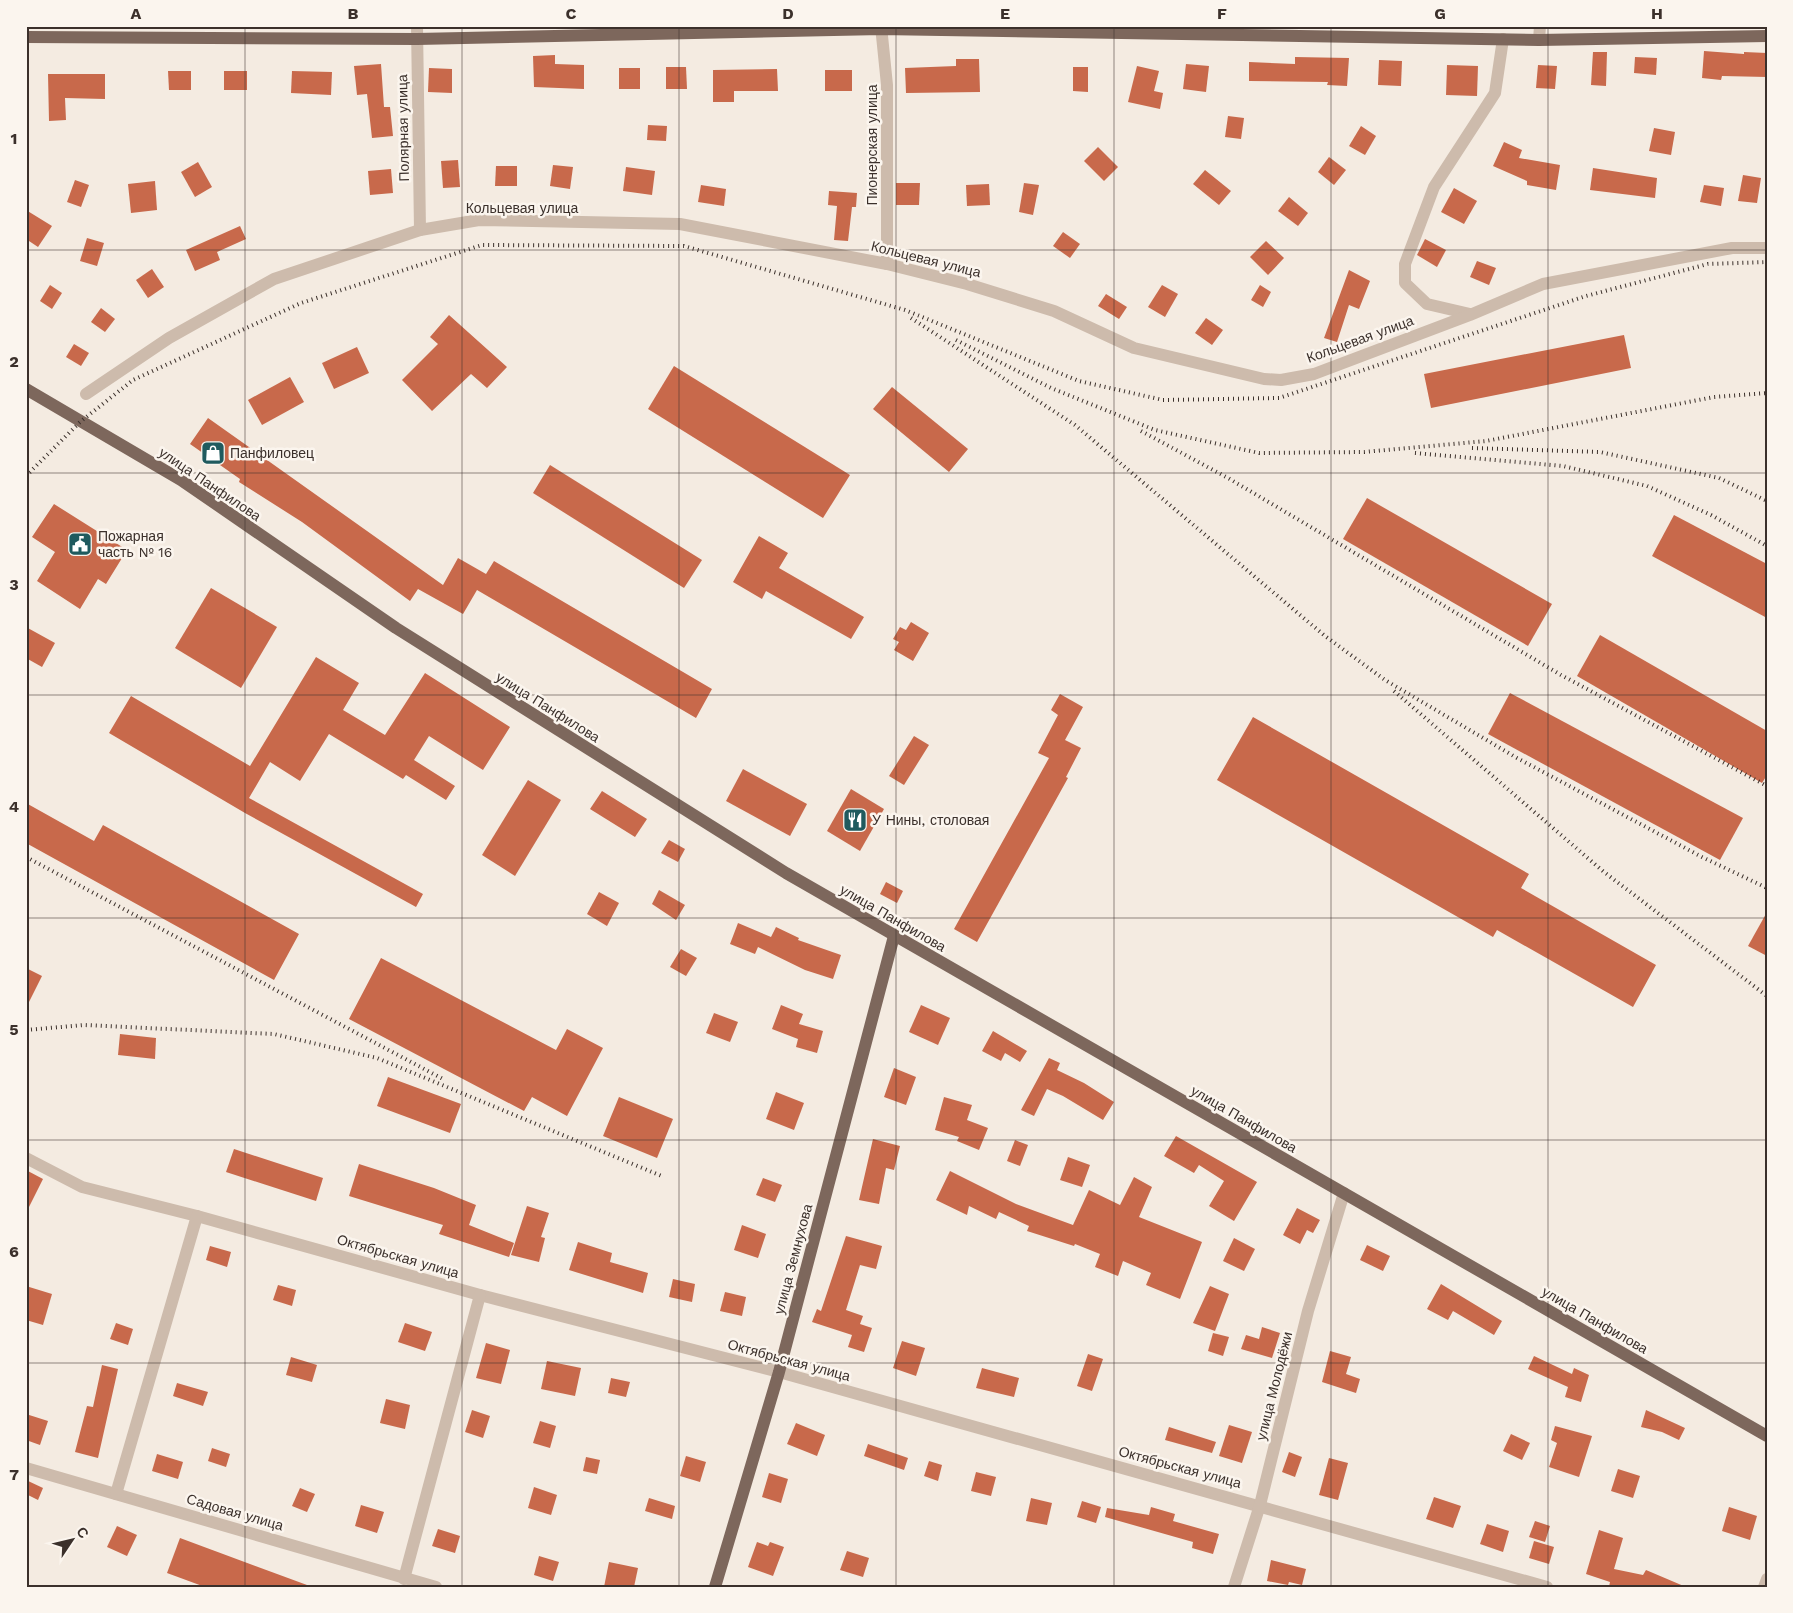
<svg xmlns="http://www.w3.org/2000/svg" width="1793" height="1613" viewBox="0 0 1793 1613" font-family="'Work Sans',sans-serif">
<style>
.building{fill:#c8694b}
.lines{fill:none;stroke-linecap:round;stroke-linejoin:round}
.minor{stroke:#cdbbac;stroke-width:12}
.major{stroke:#7d675c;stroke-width:12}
.rail{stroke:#3b302b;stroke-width:4;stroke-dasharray:1 4;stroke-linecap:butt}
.grid{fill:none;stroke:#3b302b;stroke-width:1;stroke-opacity:0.55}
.labels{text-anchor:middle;stroke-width:5;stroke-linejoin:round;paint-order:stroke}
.street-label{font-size:14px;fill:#3b302b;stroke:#fbf5ee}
.poi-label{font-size:14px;fill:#3b302b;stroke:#fbf5ee;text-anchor:start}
.neatline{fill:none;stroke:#3b302b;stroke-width:2}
.grid-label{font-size:16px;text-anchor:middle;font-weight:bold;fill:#3b302b}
</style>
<rect width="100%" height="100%" fill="#f4ebe1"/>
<!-- building -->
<g class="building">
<path d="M1704,51L1744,54V52L1767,53V77L1722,76L1721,80L1702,78Z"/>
<path d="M1593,52H1607L1606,86L1591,85Z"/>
<path d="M555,55V64L584,65V89L534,87L533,56Z"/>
<path d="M1295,57L1349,58L1347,86L1327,85L1328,82L1249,81V62L1295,64Z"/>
<path d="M1635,57L1657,58L1656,75L1634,73Z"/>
<path d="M956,59H979L980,92L906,93L905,68L956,66Z"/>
<path d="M1379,60L1402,61L1401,86L1378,85Z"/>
<path d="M381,64L384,107H390L393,136L372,138L367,94L357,95L354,66Z"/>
<path d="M1186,64L1209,66L1206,92L1183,89Z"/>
<path d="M1447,65L1478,66L1477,96L1446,95Z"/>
<path d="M1538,65L1557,66L1555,89L1536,88Z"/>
<path d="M1137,66L1159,71L1154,91L1163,93L1160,109L1128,102Z"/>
<path d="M666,67H686L687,89H666Z"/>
<path d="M1073,67H1088V92L1073,91Z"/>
<path d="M429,68L452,69V93L428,92Z"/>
<rect x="619" y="68" width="21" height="21"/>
<path d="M777,69L778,91H734V102H713V70Z"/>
<rect x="825" y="70" width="27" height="21"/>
<path d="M168,71H191V90H169Z"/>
<rect x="224" y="71" width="23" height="19"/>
<path d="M292,71L332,72L331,95L291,93Z"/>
<path d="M48,74H105V99L65,98L66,120L49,121Z"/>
<path d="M1228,116L1244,118L1241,139L1225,137Z"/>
<path d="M648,125L667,126L666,141L647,140Z"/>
<path d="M1361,126L1376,136L1365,155L1349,146Z"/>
<path d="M1654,128L1675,132L1671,155L1649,151Z"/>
<path d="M1504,142L1522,150L1519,158L1560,165L1556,190L1527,185V181L1493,166Z"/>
<path d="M1098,147L1118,167L1104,181L1084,161Z"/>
<path d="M1329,157L1346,170L1334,185L1318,172Z"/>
<path d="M458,160L460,187L443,188L441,161Z"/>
<path d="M198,162L212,187L195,197L181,172Z"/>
<path d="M553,165L573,167L570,189L550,186Z"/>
<path d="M496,166H517V186H495Z"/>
<path d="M626,167L655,171L652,195L623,191Z"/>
<path d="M1593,168L1657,178L1655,198L1590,190Z"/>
<path d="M391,169L393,193L370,195L368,171Z"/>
<path d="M1205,170L1231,191L1219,205L1193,184Z"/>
<path d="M1743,175L1761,178L1757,203L1738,201Z"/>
<path d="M75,180L89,185L81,207L67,202Z"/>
<path d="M155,181L157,210L131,213L128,184Z"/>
<path d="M896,183H920L919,205H896Z"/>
<path d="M1024,183L1039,185L1033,215L1019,212Z"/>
<path d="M989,184L990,205L967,206L966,185Z"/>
<path d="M701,185L726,189L724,206L698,202Z"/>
<path d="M1704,185L1724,188L1721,206L1700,202Z"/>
<path d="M1454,188L1477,201L1464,224L1441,212Z"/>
<path d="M829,191L857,193L856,207H852L848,241L834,240L837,206L828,205Z"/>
<path d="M1289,197L1308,213L1298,226L1278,211Z"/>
<path d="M26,210L52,226L38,247L26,239Z"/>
<path d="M240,226L246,239L217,252L220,260L195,271L186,250Z"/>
<path d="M1063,232L1080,244L1070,258L1053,246Z"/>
<path d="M87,238L104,243L97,266L80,261Z"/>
<path d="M1425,239L1446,250L1437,267L1417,255Z"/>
<path d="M1266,241L1284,258L1268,275L1250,257Z"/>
<path d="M1477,261L1496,268L1489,285L1470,277Z"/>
<path d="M152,269L164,287L148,298L136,280Z"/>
<path d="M1349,270L1370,281L1359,309L1349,305L1337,342L1324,338Z"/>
<path d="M50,285L62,293L52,309L40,301Z"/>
<path d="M1162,285L1178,294L1165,317L1148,307Z"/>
<path d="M1260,285L1271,292L1263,307L1251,300Z"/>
<path d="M1106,294L1127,307L1119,319L1098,306Z"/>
<path d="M101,308L115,319L105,332L91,322Z"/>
<path d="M449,315L507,367L487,388L471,374L432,411L402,380L438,344L430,337Z"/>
<path d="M1206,318L1223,330L1212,345L1195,333Z"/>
<path d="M1624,335L1631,368L1431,408L1424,374Z"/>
<path d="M74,344L89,353L81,366L66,357Z"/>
<path d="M357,347L369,373L334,389L322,363Z"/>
<path d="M674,366L850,475L823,518L648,409Z"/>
<path d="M290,377L304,402L262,425L248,400Z"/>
<path d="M892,387L968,449L949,472L873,409Z"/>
<path d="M208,418L443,585L458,558L486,574L494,561L712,689L696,718L477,590L463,614L418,589L410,601L302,522L239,482L240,479L190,444Z"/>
<path d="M550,465L702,560L684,588L533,493Z"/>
<path d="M1367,498L1552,604L1528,646L1343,539Z"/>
<path d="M54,504L127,550L106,584L98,579L80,609L37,581L55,552L32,537Z"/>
<path d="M1674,515L1767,564V618L1652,556Z"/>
<path d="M759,536L788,553L779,568L864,617L851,639L766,591L762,599L733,582Z"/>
<path d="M211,588L277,627L241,688L175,648Z"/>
<path d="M911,622L929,633L913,661L894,650L899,642L893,639L900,627L906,630Z"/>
<path d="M26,627L55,643L42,667L26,658Z"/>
<path d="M1600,635L1767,731V775L1762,783L1577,676Z"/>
<path d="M316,657L359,683L343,710L385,735L425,673L510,727L483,770L429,736L414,760L455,786L446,800L406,775L403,779L329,734L300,781L270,762L249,798L423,894L416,907L245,813L109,733L131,696L250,766Z"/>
<path d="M1510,693L1743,818L1720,860L1488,734Z"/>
<path d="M1060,694L1083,707L1065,740L1081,748L1066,777L1068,778L977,942L954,929L1049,758L1038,753L1058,715L1051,710Z"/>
<path d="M1253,717L1529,874L1521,888L1656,965L1633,1007L1497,930L1493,937L1217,780Z"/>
<path d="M914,736L929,745L904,785L889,776Z"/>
<path d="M743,769L807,804L790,836L726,801Z"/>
<path d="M528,780L561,800L515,876L482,855Z"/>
<path d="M851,789L884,809L860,851L827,831Z"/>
<path d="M602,791L647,819L635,837L590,809Z"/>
<path d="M26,803L94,841L103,825L299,934L274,980L26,843Z"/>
<path d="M669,840L685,849L678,862L661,853Z"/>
<path d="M886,882L903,891L897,903L880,894Z"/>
<path d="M659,890L685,905L676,920L652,904Z"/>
<path d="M599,892L619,903L607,926L587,914Z"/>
<path d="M1767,912V956L1748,946Z"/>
<path d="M738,923L771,937L776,927L799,938L798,940L841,955L833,979L805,970L758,947L755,954L730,944Z"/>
<path d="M681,949L697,958L686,976L670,967Z"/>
<path d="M381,958L556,1050L567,1029L603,1048L567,1116L532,1097L524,1111L349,1019Z"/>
<path d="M26,968L42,976L26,1008Z"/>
<path d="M781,1005L803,1014L799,1024L823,1031L817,1053L796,1047L798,1039L772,1029Z"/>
<path d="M921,1005L950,1018L938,1045L909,1032Z"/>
<path d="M714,1013L738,1022L730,1042L706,1033Z"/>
<path d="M993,1031L1027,1051L1020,1062L1005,1053L1001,1061L982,1051Z"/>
<path d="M120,1034L156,1038L155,1059L118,1055Z"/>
<path d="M1049,1058L1060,1063L1057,1070L1084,1083L1114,1102L1103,1120L1063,1096L1047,1089L1034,1116L1021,1110Z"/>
<path d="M894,1068L916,1077L906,1105L884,1097Z"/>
<path d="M388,1077L461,1104L450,1133L377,1106Z"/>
<path d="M776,1092L804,1103L794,1130L766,1119Z"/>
<path d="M619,1097L673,1119L657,1158L603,1136Z"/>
<path d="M944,1097L972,1105L967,1120L988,1128L979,1150L957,1141L959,1137L935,1130Z"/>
<path d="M1176,1136L1257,1182L1234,1221L1209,1206L1224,1181L1199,1165L1194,1173L1164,1156Z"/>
<path d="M873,1139L900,1146L894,1170L886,1168L879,1204L859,1200Z"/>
<path d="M1015,1140L1028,1145L1020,1166L1007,1161Z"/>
<path d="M234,1149L323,1178L316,1201L226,1172Z"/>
<path d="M1068,1157L1090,1165L1082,1187L1060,1180Z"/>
<path d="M359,1164L434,1188L476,1205L469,1225L514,1243L509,1257L439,1234L443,1225L349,1196Z"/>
<path d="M26,1170L43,1179L26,1213Z"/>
<path d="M950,1171L1016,1204L1073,1225L1089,1190L1120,1205L1134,1177L1152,1187L1139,1217L1202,1242L1180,1299L1146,1285L1151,1273L1123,1261L1118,1276L1095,1267L1100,1254L1075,1244L1074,1246L1027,1231L1029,1226L999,1212L996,1219L969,1206L967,1215L936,1200Z"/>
<path d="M763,1178L782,1185L775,1202L756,1195Z"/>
<path d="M527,1206L549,1213L541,1237L545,1238L539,1262L511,1255Z"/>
<path d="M1297,1208L1320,1220L1313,1233L1307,1230L1300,1244L1283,1235Z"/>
<path d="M742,1225L766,1234L758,1258L734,1250Z"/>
<path d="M846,1236L882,1246L876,1269L860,1265L846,1310L863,1316L860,1324L872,1328L864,1352L848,1347L852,1335L812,1322L817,1309L821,1311Z"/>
<path d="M1234,1238L1255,1249L1244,1271L1223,1261Z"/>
<path d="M578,1242L612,1253L610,1262L648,1273L643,1293L569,1270Z"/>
<path d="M1367,1245L1390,1256L1383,1271L1360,1260Z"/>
<path d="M210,1246L231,1252L227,1267L206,1260Z"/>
<path d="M673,1279L695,1284L692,1302L669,1297Z"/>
<path d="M1441,1284L1502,1321L1494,1335L1453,1311L1448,1320L1427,1309Z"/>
<path d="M278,1285L296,1290L292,1306L273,1300Z"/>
<path d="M26,1286L52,1294L43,1325L26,1320Z"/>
<path d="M1210,1286L1229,1294L1215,1331L1193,1323Z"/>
<path d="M725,1292L746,1297L742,1316L720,1311Z"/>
<path d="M116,1323L133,1329L128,1345L110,1339Z"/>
<path d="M405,1323L432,1332L425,1351L398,1342Z"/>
<path d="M1262,1327L1280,1333L1272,1358L1241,1349L1246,1335L1259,1339Z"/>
<path d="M1213,1333L1229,1337L1223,1356L1208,1351Z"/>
<path d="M902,1341L925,1348L916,1376L893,1368Z"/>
<path d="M486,1343L510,1350L501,1384L476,1378Z"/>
<path d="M1330,1351L1351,1357L1346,1374L1360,1379L1356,1393L1322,1382Z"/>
<path d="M1088,1354L1103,1359L1092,1391L1077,1386Z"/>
<path d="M1534,1356L1572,1374L1574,1368L1589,1375L1581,1402L1565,1397L1568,1387L1528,1369Z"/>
<path d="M291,1357L317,1365L312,1382L286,1375Z"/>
<path d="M547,1361L581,1368L575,1396L541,1389Z"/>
<path d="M102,1365L118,1369L98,1458L75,1452L87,1406L93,1407Z"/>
<path d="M982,1368L1019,1378L1014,1397L976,1388Z"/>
<path d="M611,1378L630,1382L626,1397L608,1393Z"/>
<path d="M177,1383L208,1392L203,1406L173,1396Z"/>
<path d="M386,1399L410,1405L405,1429L380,1423Z"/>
<path d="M472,1410L490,1416L483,1438L465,1432Z"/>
<path d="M1646,1410L1685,1428L1679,1440L1662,1432L1641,1427Z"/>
<path d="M26,1414L48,1421L40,1445L26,1440Z"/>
<path d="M540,1421L556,1426L550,1448L533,1443Z"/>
<path d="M796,1423L825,1435L817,1456L787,1444Z"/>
<path d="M1229,1425L1252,1432L1242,1463L1219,1456Z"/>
<path d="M1555,1426L1592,1436L1579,1477L1549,1467L1557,1443L1551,1440Z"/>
<path d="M1169,1427L1216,1442L1212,1453L1165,1440Z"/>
<path d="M1511,1434L1530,1443L1522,1460L1503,1451Z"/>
<path d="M868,1444L908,1458L904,1470L864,1456Z"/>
<path d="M212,1448L230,1454L226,1467L208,1461Z"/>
<path d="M1289,1452L1302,1457L1295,1477L1282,1472Z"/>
<path d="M157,1454L183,1462L178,1479L152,1471Z"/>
<path d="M686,1456L706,1462L700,1482L680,1476Z"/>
<path d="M586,1457L600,1460L597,1474L583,1471Z"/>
<path d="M1329,1458L1348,1463L1338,1500L1319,1495Z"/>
<path d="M929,1461L942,1465L938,1481L924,1476Z"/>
<path d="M1618,1469L1640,1476L1633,1498L1611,1491Z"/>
<path d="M976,1472L996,1477L991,1496L971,1491Z"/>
<path d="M769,1473L788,1479L781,1503L762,1497Z"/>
<path d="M26,1480L43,1488L38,1500L26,1494Z"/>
<path d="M534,1487L557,1495L551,1515L528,1508Z"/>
<path d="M300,1488L315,1494L307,1512L292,1506Z"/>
<path d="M1434,1497L1461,1506L1453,1528L1426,1519Z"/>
<path d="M649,1498L675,1506L672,1519L645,1511Z"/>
<path d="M1031,1498L1052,1503L1047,1525L1026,1521Z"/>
<path d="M1082,1501L1101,1507L1096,1523L1077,1517Z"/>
<path d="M361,1505L384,1512L377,1533L355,1526Z"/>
<path d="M1151,1507L1175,1514L1173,1521L1219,1534L1213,1554L1192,1548L1193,1542L1105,1517L1107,1508L1149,1515Z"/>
<path d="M1729,1507L1757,1516L1750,1540L1722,1531Z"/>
<path d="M1535,1521L1550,1526L1545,1542L1529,1537Z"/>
<path d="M1487,1524L1509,1531L1503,1552L1480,1544Z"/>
<path d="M117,1526L137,1535L127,1556L107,1547Z"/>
<path d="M438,1529L460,1536L455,1553L432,1546Z"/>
<path d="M1599,1530L1623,1538L1614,1569L1643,1575L1646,1570L1686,1587H1609L1610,1582L1586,1574Z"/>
<path d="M180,1538L307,1585V1587H205L167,1573Z"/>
<path d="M1534,1541L1554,1547L1549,1564L1529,1558Z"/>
<path d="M757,1542L768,1546L770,1542L784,1547L773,1576L748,1567Z"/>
<path d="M847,1551L869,1558L863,1577L840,1570Z"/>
<path d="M539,1556L559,1562L553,1581L534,1575Z"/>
<path d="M1271,1560L1306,1569L1302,1585L1289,1582L1288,1585L1267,1581Z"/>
<path d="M609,1562L638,1568L634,1587H604Z"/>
</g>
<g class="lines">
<!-- minor -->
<g class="minor">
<path d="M417,26L420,230"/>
<path d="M881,26L887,85V264"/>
<path d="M1539,40L1540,26"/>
<path d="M1470,314L1427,304L1405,283V264L1434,187L1495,93L1503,39"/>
<path d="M86,394L169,338L274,279L420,230L479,220L680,224L887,264L967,284L1054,311L1134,348L1264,379L1281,380L1314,374L1470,315L1543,284L1732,248H1767"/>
<path d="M26,1158L82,1187L197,1216L480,1295L779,1372L1547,1587"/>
<path d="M26,1468L436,1587"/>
<path d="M116,1494L197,1216"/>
<path d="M404,1579L480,1295"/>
<path d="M1234,1587L1260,1505L1308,1311L1344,1193"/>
<path d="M1764,1587L1767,1579"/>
</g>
<!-- major -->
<g class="major">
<path d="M26,37L417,39L881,29L1539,40L1767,36"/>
<path d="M26,389L181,480L396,628L786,873L1767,1436"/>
<path d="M715,1587L779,1372L894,936"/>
</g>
<!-- rail -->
<g class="rail">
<path d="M911,318L1075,425L1325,636L1385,680L1517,758L1702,857L1767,888"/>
<path d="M956,340L1051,388L1155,430L1259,453L1364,452L1486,441L1714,397L1767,393"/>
<path d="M1141,431L1228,478L1561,675L1767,786"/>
<path d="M1472,448L1600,452L1719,478L1767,501"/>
<path d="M1415,453L1563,466L1647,486L1711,515L1767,546"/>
<path d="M26,476L80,422L133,380L301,303L482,245L684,246L905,310L1079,381L1163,400L1279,398L1586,296L1708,264L1767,262"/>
<path d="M1394,691L1604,872L1767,996"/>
<path d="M26,857L443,1079"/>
<path d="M26,1030L84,1025L274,1034L377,1058L664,1177"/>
</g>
</g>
<!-- grid -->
<path class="grid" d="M245,26V1587M462,26V1587M679,26V1587M896,26V1587M1114,26V1587M1331,26V1587M1548,26V1587M26,250H1767M26,473H1767M26,695H1767M26,918H1767M26,1140H1767M26,1363H1767"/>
<!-- icons -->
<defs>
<g id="shop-square" transform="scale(1.25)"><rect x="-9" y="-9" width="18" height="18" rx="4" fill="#1f5a5e" stroke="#fbf5ee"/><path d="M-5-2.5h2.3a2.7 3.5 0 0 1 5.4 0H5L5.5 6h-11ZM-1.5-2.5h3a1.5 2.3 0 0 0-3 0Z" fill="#fff"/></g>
<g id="civic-square" transform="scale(1.25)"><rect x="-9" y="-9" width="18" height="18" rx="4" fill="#1f5a5e" stroke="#fbf5ee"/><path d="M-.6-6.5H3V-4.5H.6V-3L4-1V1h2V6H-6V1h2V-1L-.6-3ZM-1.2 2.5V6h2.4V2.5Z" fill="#fff"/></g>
<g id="restaurant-square" transform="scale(1.25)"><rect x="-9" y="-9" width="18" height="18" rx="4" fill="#1f5a5e" stroke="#fbf5ee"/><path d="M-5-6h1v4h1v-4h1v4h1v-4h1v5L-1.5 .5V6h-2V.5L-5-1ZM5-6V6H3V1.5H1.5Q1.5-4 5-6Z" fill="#fff"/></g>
</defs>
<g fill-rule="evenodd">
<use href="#shop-square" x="213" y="453"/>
<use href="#civic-square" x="80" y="544"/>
<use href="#restaurant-square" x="855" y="820"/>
</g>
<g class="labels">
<!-- street labels -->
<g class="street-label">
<text transform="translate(403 128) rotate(-91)" y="5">Полярная улица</text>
<text transform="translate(872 145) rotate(-90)" y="5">Пионерская улица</text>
<text x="522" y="213">Кольцевая улица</text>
<text transform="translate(926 259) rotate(14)" y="5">Кольцевая улица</text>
<text transform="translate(1360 339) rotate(-20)" y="5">Кольцевая улица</text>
<text transform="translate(210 484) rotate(34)" y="5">улица Панфилова</text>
<text transform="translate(548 707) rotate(32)" y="5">улица Панфилова</text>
<text transform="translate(893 918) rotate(30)" y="5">улица Панфилова</text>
<text transform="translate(1244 1119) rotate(30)" y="5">улица Панфилова</text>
<text transform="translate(398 1256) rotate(16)" y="5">Октябрьская улица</text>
<text transform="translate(793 1259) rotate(-75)" y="5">улица Земнухова</text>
<text transform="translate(1595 1320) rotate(30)" y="5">улица Панфилова</text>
<text transform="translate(789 1360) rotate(15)" y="5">Октябрьская улица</text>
<text transform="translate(1274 1386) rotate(-76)" y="5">улица Молодёжи</text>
<text transform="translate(1180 1467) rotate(15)" y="5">Октябрьская улица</text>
<text transform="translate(235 1512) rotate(16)" y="5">Садовая улица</text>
</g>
<!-- poi labels -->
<g class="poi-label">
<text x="230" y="458">Панфиловец</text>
<text x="98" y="541">Пожарная<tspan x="98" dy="16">часть № 16</tspan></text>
<text x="872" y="825">У Нины, столовая</text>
</g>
</g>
<!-- border -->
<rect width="1793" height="1613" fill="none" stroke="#fbf5ee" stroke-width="55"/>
<!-- north arrow -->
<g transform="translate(72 1540) rotate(55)" stroke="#fbf5ee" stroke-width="4" paint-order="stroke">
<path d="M0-4L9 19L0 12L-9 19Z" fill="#3b302b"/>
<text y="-8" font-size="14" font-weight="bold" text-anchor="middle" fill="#3b302b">С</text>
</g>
<rect x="28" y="28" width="1738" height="1558" class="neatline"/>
<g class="grid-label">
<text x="136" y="19">A</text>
<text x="353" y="19">B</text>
<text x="571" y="19">C</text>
<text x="788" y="19">D</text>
<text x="1005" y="19">E</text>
<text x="1222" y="19">F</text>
<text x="1440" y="19">G</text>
<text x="1657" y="19">H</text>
<text x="14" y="144">1</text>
<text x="14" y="367">2</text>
<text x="14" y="590">3</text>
<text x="14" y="812">4</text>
<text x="14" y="1035">5</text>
<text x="14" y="1257">6</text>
<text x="14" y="1480">7</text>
</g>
</svg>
